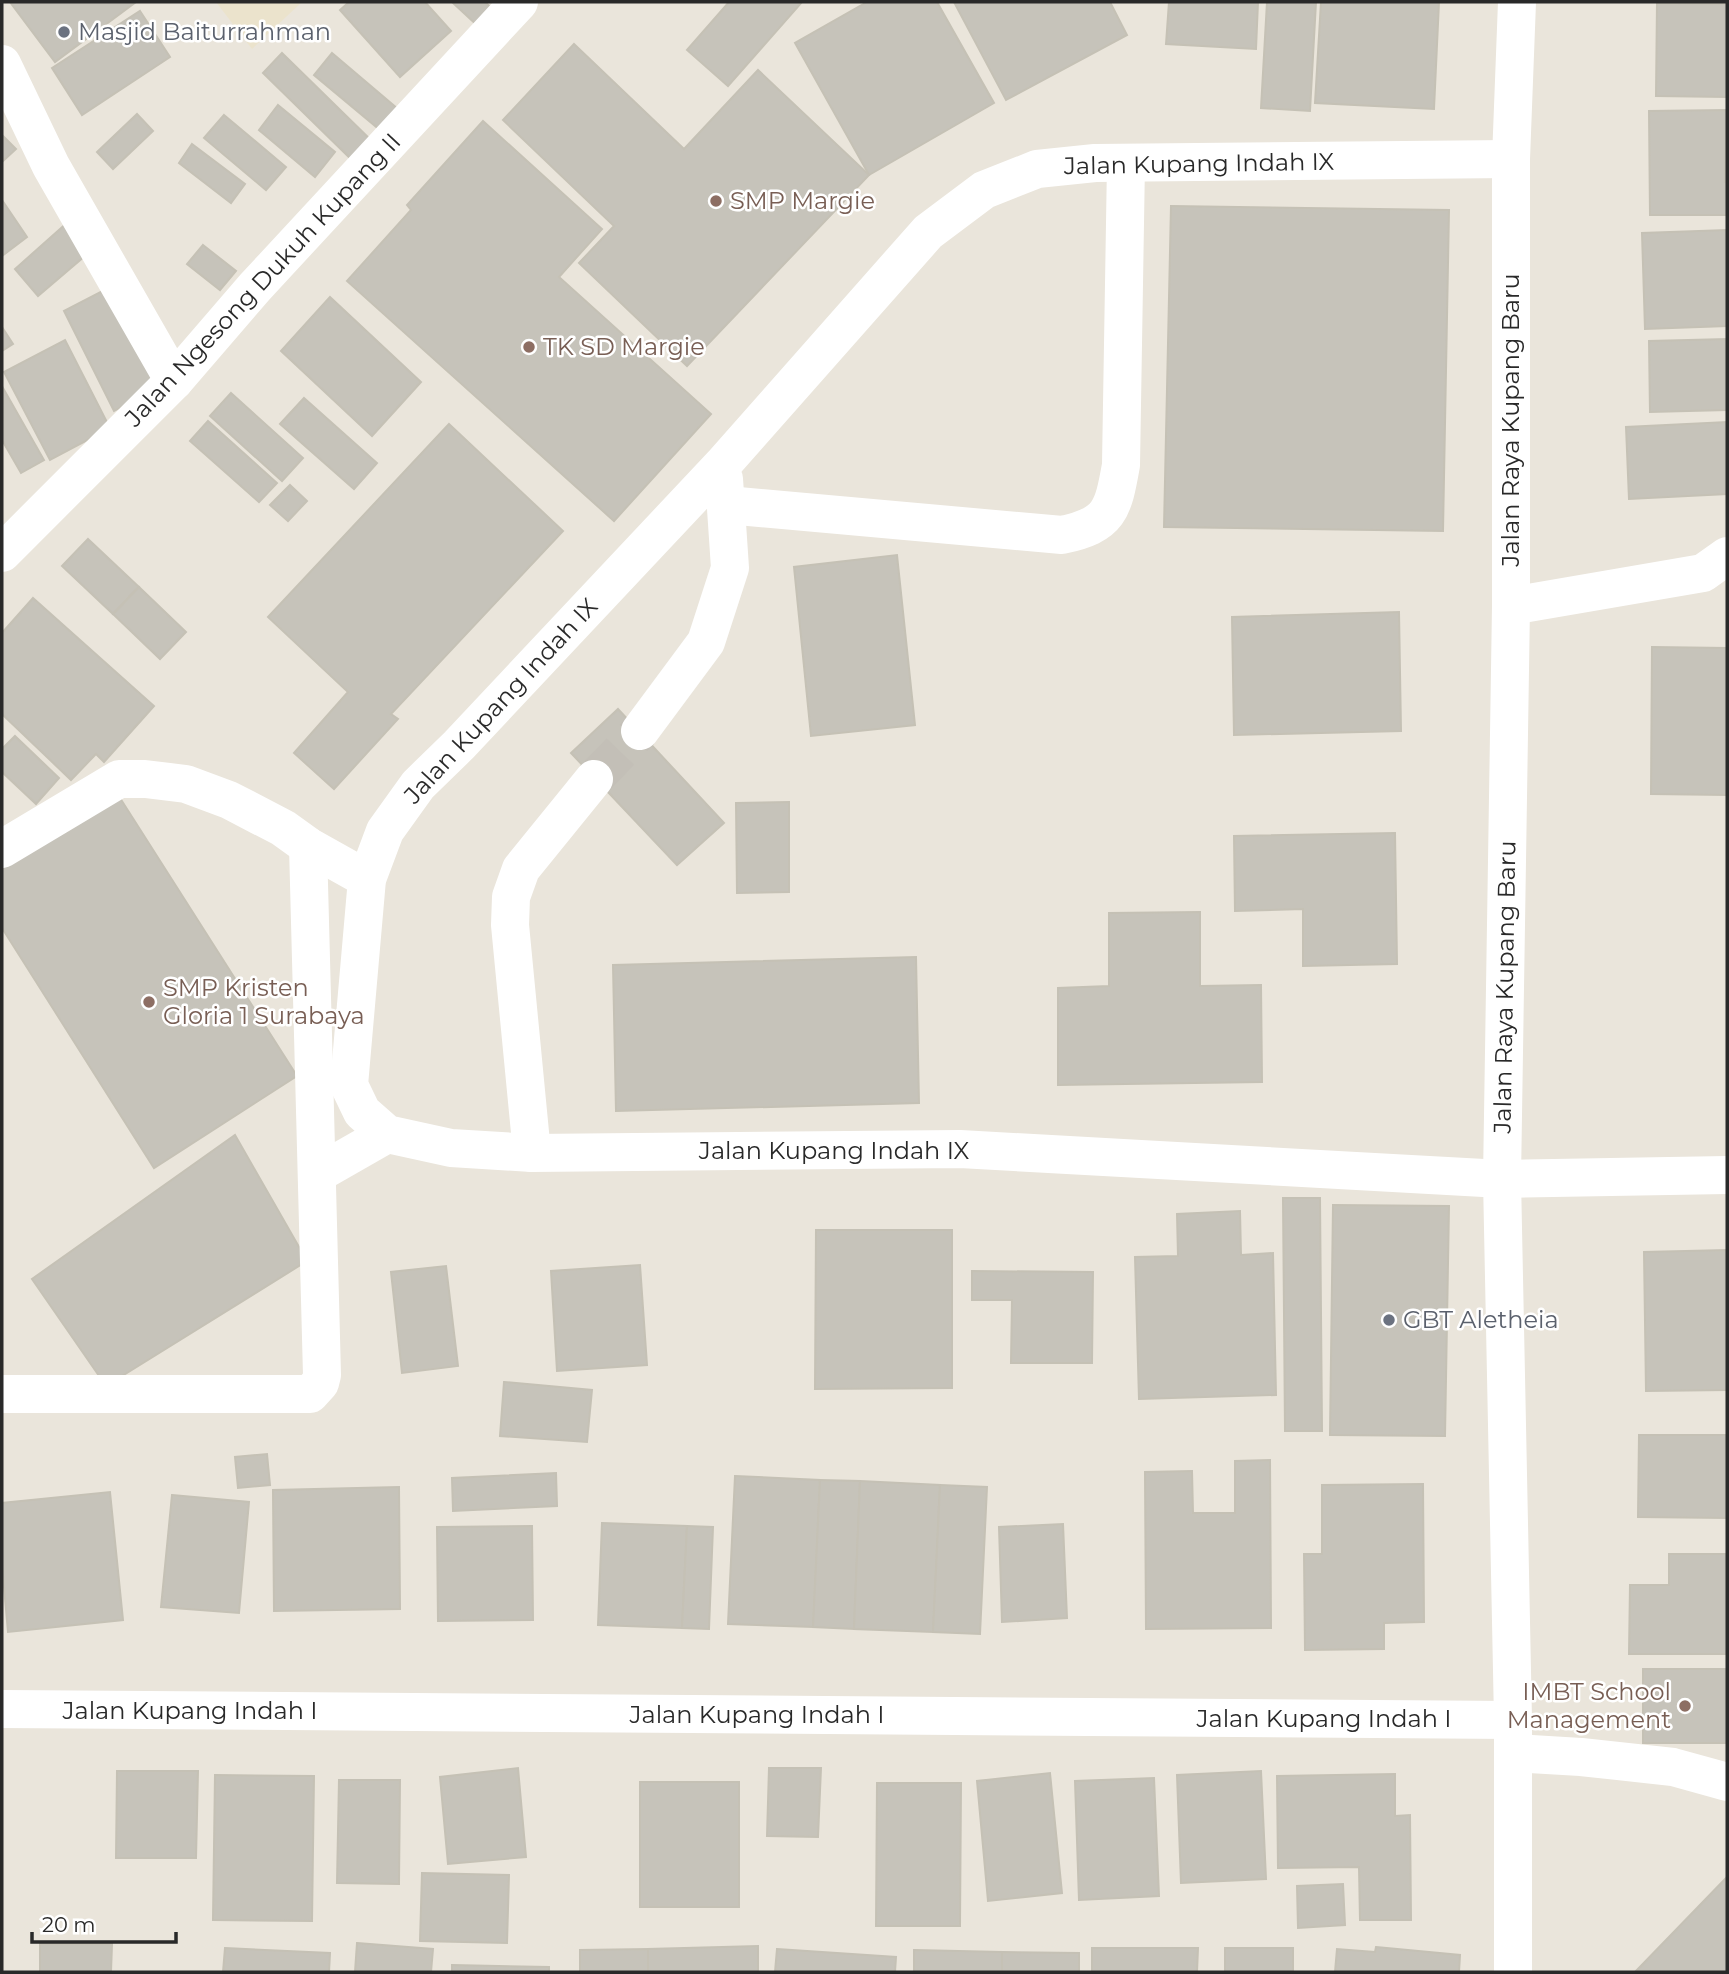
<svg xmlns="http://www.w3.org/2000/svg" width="1729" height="1974" viewBox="0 0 1729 1974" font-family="Montserrat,sans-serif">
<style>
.education{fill:#ebe3cc}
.building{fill:#c6c3ba;stroke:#c5c1b5;stroke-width:2}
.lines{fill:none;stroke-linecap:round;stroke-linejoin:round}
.minor-tunnel{stroke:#c3bfb7;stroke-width:38;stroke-dasharray:38 19;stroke-linecap:butt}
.minor{stroke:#fff;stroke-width:38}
.worship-dot{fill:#6b7280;stroke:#fff;stroke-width:2.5}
.education-dot{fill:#8d6e63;stroke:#fff;stroke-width:2.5}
.labels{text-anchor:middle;stroke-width:5;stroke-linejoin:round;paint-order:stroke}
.worship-label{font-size:24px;fill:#5b616d;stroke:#fff;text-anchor:start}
.street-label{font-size:24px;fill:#292929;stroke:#fff}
.education-label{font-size:24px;fill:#785e54;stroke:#fff;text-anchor:start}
</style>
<rect width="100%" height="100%" fill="#eae5db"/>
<!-- education -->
<path class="education" d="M216,2H302L252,49Z"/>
<!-- building -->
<g class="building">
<path d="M10,2H136L55,62Z"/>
<path d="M349,2H425L451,31L400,77L340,10Z"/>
<path d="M452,2H485L495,11L479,27Z"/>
<path d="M729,2H802L728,86L687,50Z"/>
<path d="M867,2H937L994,103L869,175L795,43Z"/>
<path d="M954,2H1110L1127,35L1006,100Z"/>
<path d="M1169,2H1258L1256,49L1166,44Z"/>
<path d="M1267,2H1316L1310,111L1261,108Z"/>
<path d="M1321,2H1439L1434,109L1315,103Z"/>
<path d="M1657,3L1727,4V97L1656,96Z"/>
<path d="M140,11L170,57L82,115L52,68Z"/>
<path d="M574,44L684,149L758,70L869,175L687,366L579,263L614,226L503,120Z"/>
<path d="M282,53L376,145L357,165L263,73Z"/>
<path d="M332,53L404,114L386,135L314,75Z"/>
<path d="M278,105L335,152L315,177L259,130Z"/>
<path d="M1727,110L1725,182H1727V215H1650L1649,111Z"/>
<path d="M137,114L153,131L113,169L97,152Z"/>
<path d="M224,115L286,167L266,190L204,138Z"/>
<path d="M483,121L602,229L559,277L711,414L614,521L347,281L411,210L407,205Z"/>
<path d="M2,135L16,149L2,162Z"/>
<path d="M192,144L245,184L231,203L179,163Z"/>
<path d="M2,200L27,237L2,256Z"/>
<path d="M1171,206L1449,210L1443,531L1164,527Z"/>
<path d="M68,222L92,250L38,296L15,269Z"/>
<path d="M1727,230V326L1645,329L1642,233Z"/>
<path d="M203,245L236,271L220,290L187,264Z"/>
<path d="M112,286L162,386L114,411L64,311Z"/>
<path d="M330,297L421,382L372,436L281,351Z"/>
<path d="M2,327L13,344L2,351Z"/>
<path d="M1727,339V410L1650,412L1649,341Z"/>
<path d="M65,340L110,428L50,460L4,372Z"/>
<path d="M3,388L44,460L21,473L2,440Z"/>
<path d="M231,393L303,458L282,481L210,416Z"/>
<path d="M304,398L377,463L354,489L280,424Z"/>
<path d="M208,421L277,483L259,502L190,441Z"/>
<path d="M1727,422V494L1629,499L1626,427Z"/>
<path d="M449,424L563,531L391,714L398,719L334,789L294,753L348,692L268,617Z"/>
<path d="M290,485L307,501L288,521L270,505Z"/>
<path d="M88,539L139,587L113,614L62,566Z"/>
<path d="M897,555L915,725L811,736L794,567Z"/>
<path d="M139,587L186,632L160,659L113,614Z"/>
<path d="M33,598L154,706L104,762L96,754L71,780L2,714V633Z"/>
<path d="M1399,612L1401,731L1234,735L1232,617Z"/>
<path d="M1652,647L1727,648V795L1651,794Z"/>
<path d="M618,709L724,823L677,865L571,753Z"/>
<path d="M15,736L59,778L36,804L2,772V749Z"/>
<path d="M113,787L297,1076L154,1168L2,928V859Z"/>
<path d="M789,802V892L737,893L736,803Z"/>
<path d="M1395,833L1397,964L1303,966V909L1235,911L1234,836Z"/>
<path d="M1200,912V986L1261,985L1262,1082L1058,1085V988L1109,986V913Z"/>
<path d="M916,957L919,1103L616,1111L613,965Z"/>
<path d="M235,1135L307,1261L106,1386L32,1279Z"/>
<path d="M1283,1198H1320L1322,1431H1285Z"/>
<path d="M1333,1205L1449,1206L1445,1436L1330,1435Z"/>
<path d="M1240,1211L1241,1255L1273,1253L1276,1395L1139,1399L1135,1257L1178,1256L1177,1214Z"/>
<path d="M816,1230H952V1388L815,1389Z"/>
<path d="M1727,1250V1390L1646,1391L1644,1252Z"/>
<path d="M640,1265L647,1365L557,1371L551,1271Z"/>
<path d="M446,1266L458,1366L402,1373L391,1272Z"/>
<path d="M972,1271L1093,1272L1092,1363H1011L1012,1300H972Z"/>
<path d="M504,1382L592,1390L587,1442L500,1436Z"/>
<path d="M1639,1435H1727V1518L1638,1517Z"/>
<path d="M267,1454L270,1485L238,1488L235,1457Z"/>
<path d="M1270,1460L1271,1628L1146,1629L1145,1472L1192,1471L1193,1513H1235V1461Z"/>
<path d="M556,1473L557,1506L453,1511L452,1478Z"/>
<path d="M735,1476L820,1480L813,1627L728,1624Z"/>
<path d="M820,1480L860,1481L854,1629L813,1627Z"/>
<path d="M860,1481L940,1485L933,1632L854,1629Z"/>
<path d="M1423,1484L1424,1622L1384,1623V1649L1305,1650L1304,1554H1322V1485Z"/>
<path d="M940,1485L987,1487L980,1634L933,1632Z"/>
<path d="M399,1487L400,1609L274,1611L273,1490Z"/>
<path d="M110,1492L123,1620L8,1632L2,1565V1503Z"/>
<path d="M172,1495L249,1502L239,1613L161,1607Z"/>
<path d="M602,1523L687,1526L682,1628L598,1625Z"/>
<path d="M1063,1524L1067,1618L1002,1622L999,1527Z"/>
<path d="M532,1526L533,1620L438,1621L437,1527Z"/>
<path d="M687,1526L713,1527L709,1629L682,1628Z"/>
<path d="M1669,1554H1727V1654H1629L1630,1585H1669Z"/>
<rect x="1643" y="1669" width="84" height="74"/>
<path d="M518,1768L526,1857L448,1864L440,1777Z"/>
<path d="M769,1768H821L818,1837L767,1836Z"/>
<path d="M117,1771H198L196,1858H116Z"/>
<path d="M1261,1771L1266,1879L1181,1883L1177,1775Z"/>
<path d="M1050,1773L1062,1893L988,1901L977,1781Z"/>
<path d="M1395,1774V1816L1410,1815L1411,1920H1360L1359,1867L1278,1868L1277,1776Z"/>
<path d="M215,1775L314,1776L312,1921L213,1920Z"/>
<path d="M1154,1778L1159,1896L1079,1900L1075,1781Z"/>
<path d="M339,1780H400L399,1884L337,1883Z"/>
<rect x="640" y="1782" width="99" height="125"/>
<path d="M877,1783H961L960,1926H876Z"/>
<path d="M422,1873L509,1875L507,1943L420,1941Z"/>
<path d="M1727,1877V1972H1635Z"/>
<path d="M1343,1884L1345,1925L1298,1928L1297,1886Z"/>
<path d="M357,1943L433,1949L431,1972H355Z"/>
<path d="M40,1944H112L111,1972H40Z"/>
<path d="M758,1946V1972H648V1949Z"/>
<path d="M1376,1947L1460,1955L1459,1972H1335L1337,1949L1375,1952Z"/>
<path d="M225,1948L330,1953L329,1972H223Z"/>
<path d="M1092,1948H1198L1197,1972H1092Z"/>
<rect x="1225" y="1948" width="68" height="24"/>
<path d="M648,1949V1972H580V1950Z"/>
<path d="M777,1949L896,1957L895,1972H775Z"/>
<path d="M914,1950L1002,1952V1972H914Z"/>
<path d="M1002,1952L1079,1953V1972H1002Z"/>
<path d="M452,1965L549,1967V1972H452Z"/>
</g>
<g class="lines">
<!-- minor-tunnel -->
<path class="minor-tunnel" d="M594,779L640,731"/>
<!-- minor -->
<g class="minor">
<path d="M2,64L51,166L174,381"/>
<path d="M1511,159L1095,163L1037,169L984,190L928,232L723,464L459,745L418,785L385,831L367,879L349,1085L362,1112L387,1134L451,1148L532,1153L960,1149L1502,1179L1727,1175"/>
<path d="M727,505L1062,535C1110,525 1113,510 1121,465L1126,163"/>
<path d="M2,553L174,381L255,287L519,2"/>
<path d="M1511,606L1703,573L1727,556"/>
<path d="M640,731L706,642L730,568L724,479"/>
<path d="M2,849L119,779H145L186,784L229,800L283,828L308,846L367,879"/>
<path d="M532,1153L510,925L511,897L521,869L594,779"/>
<path d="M317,1174L387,1134"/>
<path d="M2,1394H310L320,1383L322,1375L308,846"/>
<path d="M2,1709L1513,1720"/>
<path d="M1513,1753L1581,1757L1673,1767L1727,1782"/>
<path d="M1513,1972V1720L1502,1179L1511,606V159L1517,2"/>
</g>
</g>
<!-- markers -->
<g class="worship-dot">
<circle cx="64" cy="32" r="7"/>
<circle cx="1389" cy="1320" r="7"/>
</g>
<g class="education-dot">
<circle cx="716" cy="201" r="7"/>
<circle cx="529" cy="347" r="7"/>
<circle cx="149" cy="1002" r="7"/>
<circle cx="1685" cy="1706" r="7"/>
</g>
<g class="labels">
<!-- worship labels -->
<g class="worship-label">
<text x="78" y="40">Masjid Baiturrahman</text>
<text x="1403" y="1328">GBT Aletheia</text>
</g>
<!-- street labels -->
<g class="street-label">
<text transform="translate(1199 164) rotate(-1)" y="8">Jalan Kupang Indah IX</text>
<text transform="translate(263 280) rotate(-47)" y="8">Jalan Ngesong Dukuh Kupang II</text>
<text transform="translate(1511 420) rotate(-90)" y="8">Jalan Raya Kupang Baru</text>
<text transform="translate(501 701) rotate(-47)" y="8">Jalan Kupang Indah IX</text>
<text transform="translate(1505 987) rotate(-89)" y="8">Jalan Raya Kupang Baru</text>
<text x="834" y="1159">Jalan Kupang Indah IX</text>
<text x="190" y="1719">Jalan Kupang Indah I</text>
<text x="757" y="1723">Jalan Kupang Indah I</text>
<text x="1324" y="1727">Jalan Kupang Indah I</text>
</g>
<!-- education labels -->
<g class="education-label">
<text x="730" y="209">SMP Margie</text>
<text x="543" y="355">TK SD Margie</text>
<text x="163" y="996">SMP Kristen<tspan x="163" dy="28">Gloria 1 Surabaya</tspan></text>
<text x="1671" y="1700" text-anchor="end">IMBT School<tspan x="1671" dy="28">Management</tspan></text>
</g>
</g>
<!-- border -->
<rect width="1729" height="1974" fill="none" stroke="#292929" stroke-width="7"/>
<!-- scale -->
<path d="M32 1932v10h144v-10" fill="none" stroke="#292929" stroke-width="3.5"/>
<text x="42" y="1932" font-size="21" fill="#292929" stroke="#ffffff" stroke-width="5" paint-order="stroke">20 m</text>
</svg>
